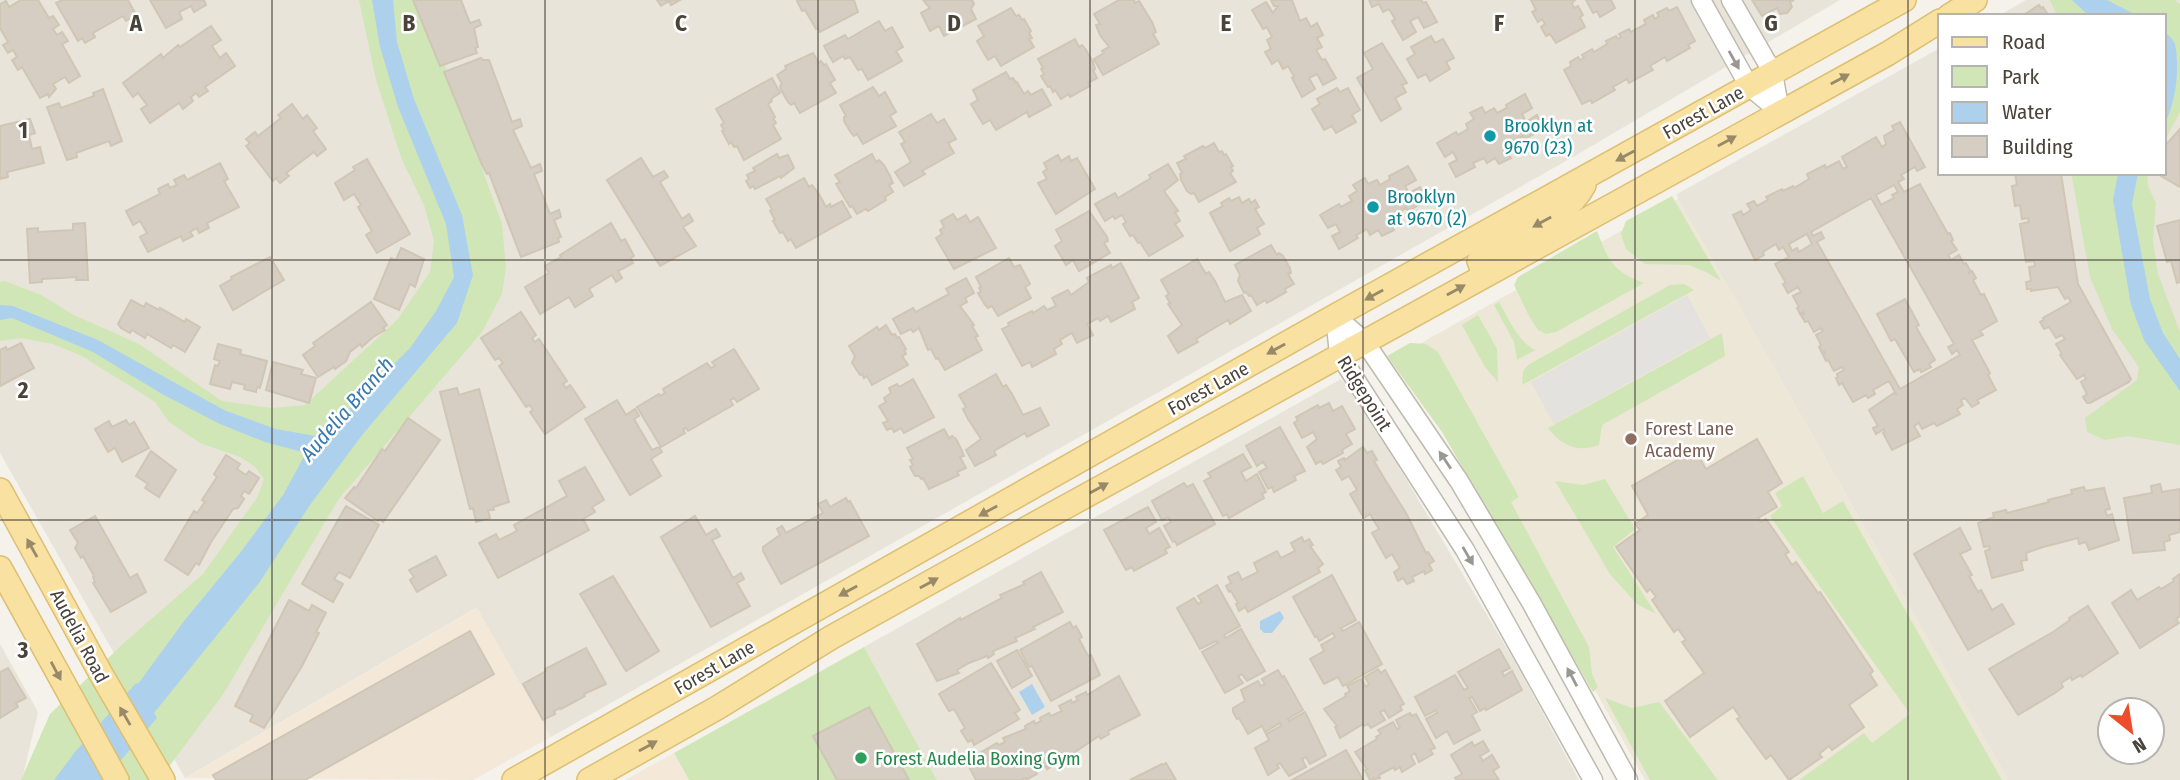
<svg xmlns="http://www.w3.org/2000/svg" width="2180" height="780" viewBox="0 0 2180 780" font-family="'Fira Sans Condensed',sans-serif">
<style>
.residential{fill:#e8e4da;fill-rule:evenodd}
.commercial{fill:#f4e9d9}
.education{fill:#ede7d7}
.green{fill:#d0e6b7}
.parking{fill:#e4e2df}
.water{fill:#add1ed}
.building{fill:#d6cec2;stroke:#d0c6b5;stroke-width:2;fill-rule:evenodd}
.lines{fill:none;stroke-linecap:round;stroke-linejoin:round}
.minor-casing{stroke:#c0baae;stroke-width:21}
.major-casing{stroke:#ddbf71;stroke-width:26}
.minor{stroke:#fff;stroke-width:18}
.major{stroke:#f8e1a1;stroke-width:23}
.oneway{fill:#9b9893}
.oneway2{fill:#988a68}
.grid{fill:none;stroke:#49433a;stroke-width:2;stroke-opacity:0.55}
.culture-dot{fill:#0f9aa8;stroke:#fff;stroke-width:2.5}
.education-dot{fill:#8d6e63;stroke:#fff;stroke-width:2.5}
.leisure-dot{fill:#2e9e5b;stroke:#fff;stroke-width:2.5}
.labels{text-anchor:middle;stroke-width:5;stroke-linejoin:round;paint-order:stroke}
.street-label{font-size:19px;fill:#49433a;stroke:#fff}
.culture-label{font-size:19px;fill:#0d838f;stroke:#fff;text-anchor:start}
.education-label{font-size:19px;fill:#785e54;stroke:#fff;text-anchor:start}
.leisure-label{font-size:19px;fill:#27864d;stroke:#fff;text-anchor:start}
.water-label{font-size:21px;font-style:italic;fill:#387aaf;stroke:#fff}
.grid-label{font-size:23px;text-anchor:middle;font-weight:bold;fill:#49433a;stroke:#fff;stroke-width:5;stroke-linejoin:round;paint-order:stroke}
</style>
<rect width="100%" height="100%" fill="#f5f2ec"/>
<!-- residential -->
<g class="residential">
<path d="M0,0H1840L1573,157L551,737L476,608L185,778L0,453Z"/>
<path d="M2026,0H2180V780H2008L1678,199L1677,194L1940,48V173H2164V16H1998ZM2110,710H2152V752H2110Z"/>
<path d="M1341,379L1365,410L1515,662L1579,780H937L864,647Z"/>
<path d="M0,644L38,712L22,780H0Z"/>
</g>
<!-- commercial -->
<g class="commercial">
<path d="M477,608L551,737L473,780L185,778Z"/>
<path d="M674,753L689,780H625Z"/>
</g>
<!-- education -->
<path class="education" d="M1678,199L2008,780H1645L1501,521L1396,357Z"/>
<!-- green -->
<g class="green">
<path d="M359,0H421L502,224L506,267L502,294L482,332L338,500L224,693L159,780H21L50,714L126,641L203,574L258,496L264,479L255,467L240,457L200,443L169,422L155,402L82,356L53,344L21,338L0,341V282L5,281L41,295L74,315L139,344L222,401L272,408L305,405L398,319L430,272L434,241L424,205L402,160L376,80Z"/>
<path d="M2050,0H2175L2180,4V112L2164,142V16H2057Z"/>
<path d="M2073,173H2147L2148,186L2156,203L2153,241L2158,274L2180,332V445L2128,436L2105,440L2087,432L2085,418L2137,380L2139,367L2112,329L2090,277L2072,177Z"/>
<path d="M1672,196L1721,281L1706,272L1689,265L1645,264L1626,249L1621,234L1626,221Z"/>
<path d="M1597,231C1608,260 1613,272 1644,283L1556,332L1546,334L1538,330L1529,316L1514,285L1518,277Z"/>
<path d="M1684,284L1694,290L1522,385L1523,371L1528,365L1670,285Z"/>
<path d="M1499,302C1510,321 1517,340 1535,350L1517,360L1514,342L1494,305Z"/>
<path d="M1478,315L1497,349L1498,382L1485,367L1462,325Z"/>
<path d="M1722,333L1725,356L1602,425L1599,445C1577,453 1562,446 1548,428Z"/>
<path d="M1410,343L1426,344L1438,352L1519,497L1511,502L1589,647L1592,674L1598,687L1593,692L1442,432L1387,356Z"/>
<path d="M1803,476L1823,513L1843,501L2002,780H1799L1864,733L1872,743L1910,714L1770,516L1782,506L1775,493Z"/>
<path d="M1605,479L1635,529L1613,547L1656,614L1637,604L1610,574L1555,481L1583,485Z"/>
<path d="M864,647L937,780H689L674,753Z"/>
<path d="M1605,698L1632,708L1659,702L1718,780H1650Z"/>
</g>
<!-- parking -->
<path class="parking" d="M1687,295L1710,338L1554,424L1531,382Z"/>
<!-- water -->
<g class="water">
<path d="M372,0H393L397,42L414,99L462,215L473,275L457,323L363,434L310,505L259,583L154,713L157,718L104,780H54L75,752L136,683L138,684L184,621L240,553L283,495L306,453L265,442L220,424L162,394L93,352L12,318L0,320V305L13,306L98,340L224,410L276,429L321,437L410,348L436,311L454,277L446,224L398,107L380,47Z"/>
<path d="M2072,0H2107L2138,16H2089Z"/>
<path d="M2164,31C2167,34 2173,39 2175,44C2180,69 2176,103 2164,125Z"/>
<path d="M2118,173H2138L2132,204L2150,299L2163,333L2180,359V391L2144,340L2131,305L2113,200Z"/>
<path d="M1280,611L1284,618L1272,633H1264L1260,629V621Z"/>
<path d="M1032,684L1045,707L1032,715L1019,692Z"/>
</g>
<!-- building -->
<g class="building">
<path d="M21,0H38L49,18L53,16L59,25L53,29L57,35L62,32L68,41L62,44L80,76L69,83L65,77L53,84L56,89L49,97L48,94L40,98L22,67L18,70L12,60L17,57L13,50L8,53L3,45L8,42L0,28V4L6,1L9,7Z"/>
<path d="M62,0H128L136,15L126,21L123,16L93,33L95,37L85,43L82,38L78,41L56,3Z"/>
<path d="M150,0H204L206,5L194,12L191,6L179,12L182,19L166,28Z"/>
<path d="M413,0H461L470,23L479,20L481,25L474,28L478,47L475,48L477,53L440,66Z"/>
<path d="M657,0H680L671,5L669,1L661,6Z"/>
<path d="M799,0H854L858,12L820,32L818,28L816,29L805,10L802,11L797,1Z"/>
<path d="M923,0H972L974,4L971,9L976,19L944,36L939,26L930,31L921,13L930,8Z"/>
<path d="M1119,0H1134L1135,3L1139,1L1152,22L1156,32L1153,34L1159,44L1103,75L1094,59L1104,53L1102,51L1109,47L1100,35L1096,25L1100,24L1094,14Z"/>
<path d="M1271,0H1292L1300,21L1306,18L1311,27L1317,23L1323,35L1317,38L1322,47L1316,50L1322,60L1325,59L1336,78L1323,85L1317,74L1309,78L1315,89L1302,97L1292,78L1294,76L1288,66L1283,69L1278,60L1272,64L1265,52L1271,49L1267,40L1272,37L1267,27L1263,29L1252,10L1266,2L1273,13L1278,6H1274Z"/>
<path d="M1369,0H1421L1423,3L1426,2L1437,22L1424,28L1418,17L1410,21L1416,32L1403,40L1392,21L1395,19L1389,9L1383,12L1379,4L1372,7Z"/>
<path d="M1531,0H1575L1572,3L1574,8L1578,6L1583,15L1580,17L1585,27L1556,43L1550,34L1546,36L1541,27L1545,24L1542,19L1538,22L1532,12L1536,10Z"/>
<path d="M1586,0H1611L1615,8L1600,17L1597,11L1593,13Z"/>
<path d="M1752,0H1794L1790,2L1792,7L1787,13L1780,14L1777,8L1762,16Z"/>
<path d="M2039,5L2041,8L2043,7L2049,16H2017L2021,14L2022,16Z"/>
<path d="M1677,7L1695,41L1688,45L1690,48L1667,61L1665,57L1650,66L1653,70L1629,83L1627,79L1613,87L1615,90L1592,103L1591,100L1582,104L1564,70L1571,66L1570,62L1578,57L1580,60L1584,58L1582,55L1592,49L1594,52L1607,44L1606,41L1616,36L1618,39L1621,37L1619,34L1629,29L1631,32L1646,24L1644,20L1653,15L1655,19L1659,16L1657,13L1667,8L1669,11Z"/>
<path d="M1011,8L1016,16L1019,15L1022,20L1024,19L1031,31L1029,33L1032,38L1029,39L1034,47L1001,66L995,56L988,60L977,41L984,36L978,26Z"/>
<path d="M879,21L885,31L892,27L903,47L896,51L902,61L868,80L862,69L858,70L850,57L845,59L843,56L833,62L824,46L845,35L848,39Z"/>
<path d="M211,26L221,40L212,46L220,58L226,53L235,66L205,87L208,91L199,97L196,93L191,97L193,101L183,109L179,103L150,123L141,109L147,105L138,93L133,97L123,83L161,54L163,58L178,45L180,47Z"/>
<path d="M1431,36L1435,43L1443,39L1454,58L1446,62L1450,69L1430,81L1426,74L1418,78L1407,59L1415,54L1411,47Z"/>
<path d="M1075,39L1079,47L1082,45L1086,50L1093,62L1095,69L1093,70L1097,78L1088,83L1090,86L1070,97L1069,94L1061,99L1055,90L1053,92L1050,86L1048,87L1041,76L1044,74L1041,69L1043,68L1038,59Z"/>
<path d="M1382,43L1407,83L1402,85L1406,92L1395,98L1401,109L1381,121L1357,78L1373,69L1364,53Z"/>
<path d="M813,53L819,63L821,61L824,65L826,64L835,80L830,83L836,93L800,113L794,103L791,105L788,102L781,90L780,86L782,84L777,75L786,69L785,66Z"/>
<path d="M481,58L483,60H489L512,122L520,119L522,126L513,130L531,168L540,164L542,171L534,174L550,214L559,210L561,217L554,220L561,237L558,238L559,242L521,257L489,173L487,174L482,165L444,72Z"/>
<path d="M1006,72L1010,79L1013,78L1016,83L1017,82L1024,94L1028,91L1031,95L1042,89L1051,105L1029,117L1027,112L996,130L990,120L983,124L971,104L978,100L973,90Z"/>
<path d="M772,78L780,93L771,99L772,101L768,104L775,117L773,118L776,123L773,125L781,139L744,160L737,146L734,147L731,142L729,144L722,131L724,130L721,125L724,123L716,109Z"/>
<path d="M873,87L879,96L885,92L896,112L890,116L896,126L863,144L857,134L854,136L851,133L844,121V117L846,116L840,105Z"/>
<path d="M1337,88L1340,92L1348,88L1360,110L1352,115L1356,122L1336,133L1332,126L1324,130L1312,109L1320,104L1317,99Z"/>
<path d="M103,89L122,141L111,146L109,141L76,153L77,157L67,160L47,107L59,103L61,108L94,96L93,93Z"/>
<path d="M1525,94L1532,108L1522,114L1526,122L1537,115L1544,128L1525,139L1523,136L1513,141L1516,147L1507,152L1511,158L1499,164L1495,158L1487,163L1484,158L1473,163L1475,167L1456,177L1449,164L1457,160L1453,152L1445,157L1437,143L1456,132L1458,135L1468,129L1466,124L1474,119L1470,113L1482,107L1485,113L1494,108L1497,113L1507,108L1506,105Z"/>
<path d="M292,104L303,119L307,115L317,128L313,131L326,149L317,156L314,152L286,173L289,176L280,183L276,178L273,181L246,146L250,143L246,139L255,132L258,136L281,118L278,115Z"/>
<path d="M931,114L937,123L944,119L956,139L948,143L954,153L922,171L925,174L904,186L895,172L911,162L901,144L905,142L899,132Z"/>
<path d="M30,119L35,133L29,135L32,149L40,147L44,163L7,172L8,177L0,179V126Z"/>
<path d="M1900,122L1925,167L1917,171L1915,167L1901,175L1904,179L1898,182L1904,192L1920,184L1948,234L1950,233L1953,240L1951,241L1957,250L1948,255L1951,260L1959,255L1964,264L1966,263L1970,270L1969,273L1972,271L1976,278L1973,280L1981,295L1984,294L1997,321L1980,331L1983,335L1972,340L1990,373L1988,375L1996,390L1977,400L1979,403L1972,407L1965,398L1961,400L1963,405L1957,409L1960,414L1937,426L1934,423L1922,429L1919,423L1914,426L1920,436L1892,450L1883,433L1885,431L1884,429L1876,434L1873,428L1878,426L1869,410L1894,393L1896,394L1889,381L1873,390L1875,394L1868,398L1866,395L1853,402L1842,383L1839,385L1836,378L1838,377L1837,374L1844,370L1842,367L1834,371L1828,360L1826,361L1823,355L1825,353L1824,351L1822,353L1819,347L1821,345L1816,335L1823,331L1821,328L1814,332L1808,321L1805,322L1801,315L1804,314L1803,312L1800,314L1797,308L1799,307L1793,296L1801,292L1798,287L1788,293L1783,284L1786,283L1775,264L1789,257L1783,247L1779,250L1776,244L1763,252L1764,255L1755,260L1733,215L1741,211L1743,215L1751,210L1747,204L1754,201L1757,206L1768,200L1766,197L1782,189L1783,191L1793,186L1794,188L1809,179L1807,174L1825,165L1826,168L1839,161L1843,169L1847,167L1842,157L1876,137L1882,147L1886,144L1884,136L1894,130L1892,126ZM1894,185L1898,192L1892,195L1894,198L1881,205L1876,195ZM1871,198L1954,344L1948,347L1952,354L1957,350L1960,355L1900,389L1817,242L1824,238L1821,232L1813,236L1811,232ZM1807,234L1812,244L1799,252L1797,248L1792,251L1789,244Z"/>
<path d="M2180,129V187L2156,173H2164V147Z"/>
<path d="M1214,143L1219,152L1222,151L1224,155L1226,154L1233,166L1231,167L1233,171L1230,173L1236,182L1199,202L1194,193L1191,194L1187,191L1181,180L1180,174L1182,173L1177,163L1186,159L1184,156L1203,146L1205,148Z"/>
<path d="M777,154L779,158L788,155L794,168L781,178L780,176L755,189L753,186L750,188L746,181L749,179L747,175L755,171L753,168Z"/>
<path d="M872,154L876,162L879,160L884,165L890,176L893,183L889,185L893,192L885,197L886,200L868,211L866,209L857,214L852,206L850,207L836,184L840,182L835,175Z"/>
<path d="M1058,155L1061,161L1069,156L1071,161L1077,158L1095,189L1056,214L1038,183L1047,179L1043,172L1047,169L1044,163Z"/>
<path d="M641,158L653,177L664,171L668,177L660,182L682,219L689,214L693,221L683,227L696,246L660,266L607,180Z"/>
<path d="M367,159L410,234L377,253L366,235L372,231L358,207L361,205L354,194L344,200L335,183L355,170L353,167Z"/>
<path d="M220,163L228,179L224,181L239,207L207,223L209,228L199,233L197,228L190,232L193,236L183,241L181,236L148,252L140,237L147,233L140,221L133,225L126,211L160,194L158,189L168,184L170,188L177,185L174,180L184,175L187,180Z"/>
<path d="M1168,164L1178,180L1164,191L1178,211L1175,212L1180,221L1175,224L1183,236L1149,256L1140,242L1138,243L1133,235L1130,236L1123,224L1126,222L1122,215L1115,219L1113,216L1105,221L1095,204L1115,193L1118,198L1151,178L1149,175Z"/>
<path d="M1408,166L1416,180L1405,186L1409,193L1420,187L1427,200L1408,211L1406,208L1396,213L1399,219L1390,224L1394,230L1382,236L1378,230L1370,235L1367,229L1356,235L1358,238L1339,249L1332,236L1340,232L1336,224L1328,228L1320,215L1339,204L1341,207L1352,201L1349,196L1357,191L1353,185L1365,178L1368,184L1377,180L1380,185L1390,179L1389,176Z"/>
<path d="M2015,173H2061L2078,284L2131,379L2129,382L2090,403H2087L2083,397L2087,394L2081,382L2086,379L2084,375L2077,379L2060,355L2062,354L2056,344L2065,339L2062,335L2056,338L2049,327L2044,329L2040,322L2044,320L2043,318L2071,302L2068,297L2065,299L2058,287L2031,291V289H2027L2026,282L2031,281L2029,267L2035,266L2034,261L2026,262L2020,224L2029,222L2028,218L2022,219L2020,205L2015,206L2012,186L2017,185Z"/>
<path d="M804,178L809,187L812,185L819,194L826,207L830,204L831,207L842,201L851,217L796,248L791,239L788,241L783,232L780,233L773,221L775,220L770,211L772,209L766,199Z"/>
<path d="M1239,197L1242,203L1249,199L1251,203L1255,200L1259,207L1255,209L1264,224L1257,228L1260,234L1230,251L1210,213L1223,206L1221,203L1229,198L1231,201Z"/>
<path d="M1089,211L1107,237L1108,241L1104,243L1110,253L1079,271L1073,260L1066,265L1055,246L1062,241L1056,230Z"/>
<path d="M953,214L957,220L966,215L970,222L978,217L996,248L954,269L936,238L942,234L940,230L944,227L941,221Z"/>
<path d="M2180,220V282L2177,283L2171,261L2167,262L2157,226Z"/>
<path d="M85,223L88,280H76L77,277L42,279V282L30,283L27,229L38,228V232L73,230V224Z"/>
<path d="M611,223L621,241L625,239L634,256L631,258L633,263L618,271L622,278L616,282L612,275L589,289L593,296L575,307L569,297L540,314L525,287L549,273L545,266L561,257L560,255Z"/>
<path d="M1271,245L1277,255L1279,253L1283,256L1290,268L1291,273L1288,274L1294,284L1285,289L1286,292L1267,303L1265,300L1257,305L1251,295L1249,296L1246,292L1244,293L1238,281L1240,275L1235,265Z"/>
<path d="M401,248L424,259L415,287L410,284L399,310L374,299L391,258L396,260Z"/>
<path d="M270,257L284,280L233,310L220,286L232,279L231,277Z"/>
<path d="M1009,258L1014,267L1020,265L1030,284L1025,287L1031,298L998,316L992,306L988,308L985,305L978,293L981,292L979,288L981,287L976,277Z"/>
<path d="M1197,259L1206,274L1209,272L1215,281L1225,302L1242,295L1251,311L1230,324L1228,320L1196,339L1198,342L1178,353L1168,336L1182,325L1168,304L1170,303L1166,296L1169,294L1161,280Z"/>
<path d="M1121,263L1139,298L1132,302L1135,309L1111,322L1108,316L1100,321L1098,318L1087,324L1093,335L1077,343L1072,333L1060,340L1062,344L1054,349L1056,354L1032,367L1030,362L1022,366L1002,329L1009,326L1008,323L1032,311L1033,313L1044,306L1047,310L1056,306L1052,298L1068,290L1071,295L1089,282L1087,278L1111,265L1112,268Z"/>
<path d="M966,278L974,293L965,298L967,302L960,306L974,325L972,326L978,336L975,337L982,350L945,370L938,358L936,359L931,349L928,350L919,328L913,332L911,329L901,334L893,319L913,308L916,312L949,294L946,289Z"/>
<path d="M1905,299L1919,325L1916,327L1935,360L1929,364L1931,367L1921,372L1920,369L1914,372L1895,339L1891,341L1877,314Z"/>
<path d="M131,300L144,307L146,303L159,310L160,308L185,322L186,319L200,327L185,352L173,345L171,348L147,334L145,338L132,330L130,333L121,328L118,324Z"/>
<path d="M371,302L387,325L383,328L385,330L373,337L362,347L360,344L350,352L346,361L335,369L334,367L318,377L303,355L315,346L313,343Z"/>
<path d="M521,312L536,335L532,338L535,342L539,339L567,381L563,384L566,388L570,385L585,407L545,434L530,412L533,410L530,405L526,407L499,366L503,363L499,358L495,360L481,338Z"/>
<path d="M886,325L892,335L895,334L897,338L899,337L906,349L904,350L906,354L902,356L908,365L872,385L867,376L864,378L862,374L860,375L852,363L855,356L849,346L877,327L879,330Z"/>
<path d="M21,343L34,368L0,386V350L6,347L7,350Z"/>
<path d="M218,344L241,350L240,354L267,361L260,388L257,387L256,392L244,389L245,385L232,382L230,389L210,384L215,365L218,366L220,361L214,359Z"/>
<path d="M734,349L759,389L737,402L734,398L730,400L733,405L688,431L686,428L683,429L685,433L661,447L637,407L659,394L660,396L665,393L663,389L707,363L711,368L715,366L712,362Z"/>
<path d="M273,362L303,370L301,374L316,378L309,403L266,390Z"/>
<path d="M996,374L1003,387L1006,385L1012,394L1023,415L1040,408L1049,425L1027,437L1025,433L994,451L996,455L975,466L966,450L981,439L968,419L963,409L966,407L959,395Z"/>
<path d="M913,379L934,417L904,433L901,428L894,432L892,428L887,430L883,423L888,421L879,406L886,402L884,398L891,393L889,388L897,384L899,387Z"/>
<path d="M457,388L459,395L479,389L509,502L493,507L494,510H488L490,518L476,522L473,508L470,509L440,392Z"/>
<path d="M617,400L626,415L635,409L639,416L634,419L652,450L659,447L662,452L651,459L661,476L630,495L585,419Z"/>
<path d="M1329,403L1333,411L1342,406L1355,429L1346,434L1352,444L1342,450L1343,453L1323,464L1321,461L1316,464L1307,447L1317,439L1313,432L1302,438L1294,423L1298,420L1296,417L1318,405L1319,408Z"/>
<path d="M408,418L440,440L383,522L380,519L378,521L345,498L354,487L356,488L382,449L385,451Z"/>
<path d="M126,420L129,425L134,422L149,448L122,462L115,448L108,452L95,429L109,421L112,427Z"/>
<path d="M1280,427L1305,471L1294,476L1296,480L1274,492L1272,487L1268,489L1259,472L1267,468L1263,462L1257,466L1246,446Z"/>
<path d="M944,429L949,438L952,436L956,439L962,451L964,456L960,457L966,468L957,472L959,475L929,489L923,478L921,479L919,476H915L910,467L913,465L910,460L913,459L907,448Z"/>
<path d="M1757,439L1782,483L1768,492L1777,507L1758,518L1761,522L1766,519L1789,552L1785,554L1792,565L1796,562L1818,593L1820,592L1873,671L1870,674L1877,685L1849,705L1864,727L1832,750L1829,746L1819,754L1822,757L1789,780L1771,755L1766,759L1737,719L1740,717L1733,707L1690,737L1665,701L1704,673L1682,642L1686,640L1678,629L1674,632L1652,600L1656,597L1650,589L1647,592L1616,547L1640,530L1635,524L1648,515L1632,486L1695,450L1706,469Z"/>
<path d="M1363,447L1367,453L1372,451L1377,460L1374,461L1384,478L1406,513L1426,553L1428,552L1434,561L1429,564L1432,570L1425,574L1424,571L1412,577L1414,581L1407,584L1403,578L1398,581L1394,572L1400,568L1392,554L1386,558L1372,533L1379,529L1370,514L1364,518L1350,494L1357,490L1349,476L1342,480L1336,470L1341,467L1338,461L1344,458L1345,460Z"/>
<path d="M151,451L176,470L159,497L145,488L148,484L136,476Z"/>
<path d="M1243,454L1251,467L1241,472L1246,481L1257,474L1266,492L1262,494L1264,498L1229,518L1227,514L1223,516L1204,481L1211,477L1208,473Z"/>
<path d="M226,455L240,464L237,469L246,475L249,471L259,478L249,494L244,491L241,496L244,499L238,508L233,509L211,542L199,565L196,563L188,575L165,560L194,511L197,513L205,502L202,500L217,477L214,474Z"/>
<path d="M585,467L604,500L592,507L595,512L583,519L589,530L498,578L479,543L496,534L499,540L517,531L514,525L567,496L559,481Z"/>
<path d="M1184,483L1187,487L1193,484L1215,524L1177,545L1175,541L1173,542L1164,526L1171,522L1168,517L1162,520L1152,501Z"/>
<path d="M2160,484L2162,492L2180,489V532L2169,535L2170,540L2164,542L2165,550L2133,553L2124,498L2152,493L2151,486Z"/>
<path d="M2084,487L2085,491L2104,488L2110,509L2105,510L2107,516L2112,514L2119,540L2089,550L2086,542L2079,544L2078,538L2043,547L2026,553L2027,560L2021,561L2023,570L1992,578L1985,551L1990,549L1989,546L1984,547L1978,523L1994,517L1993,513L2006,510L2007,513L2049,502L2048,500L2072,494L2071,490Z"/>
<path d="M846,498L848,502L850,501L869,536L781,584L763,551V547L780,535L777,529L782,526L786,533L823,513L818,504L826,500L830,507Z"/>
<path d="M346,506L379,525L350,578L339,572L334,579L343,584L333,602L302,584Z"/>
<path d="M1148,507L1156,522L1146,528L1149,534L1159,528L1170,547L1165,549L1167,553L1134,571L1132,567L1126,570L1104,530Z"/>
<path d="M95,516L130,578L137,574L146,592L111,612L93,583L95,582L93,577L94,576L83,556L81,558L75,548L78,543L70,530Z"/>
<path d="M695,516L706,535L716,529L720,536L712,540L733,578L741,573L744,579L737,583L750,606L711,627L661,537Z"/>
<path d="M1960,528L1971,549L1960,554L1972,575L1969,576L1978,592L1981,590L1992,610L2002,604L2014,624L1968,650L1914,554Z"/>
<path d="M1302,537L1304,542L1309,539L1313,545L1310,546L1323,564L1318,568L1320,572L1248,612L1245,607L1239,611L1236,604L1238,603L1231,591L1229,592L1226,586L1231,583L1228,577L1238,572L1242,580L1258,572L1254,563L1277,551L1281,558L1295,551L1291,543Z"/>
<path d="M436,556L446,575L417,592L410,580L414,577L409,570Z"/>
<path d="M1041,572L1063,612L1033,627L1035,629L1015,638L1017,641L993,651L994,654L988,658L987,656L969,663L957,670L959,673L937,681L917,644L960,618L961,620L1002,598L1000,595L1025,584L1023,582Z"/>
<path d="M2180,574V616L2176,619L2179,623L2140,648L2112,603L2131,590L2137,600L2159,587L2161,589L2174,581L2173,579Z"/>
<path d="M1332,575L1356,620L1341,628L1343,631L1359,622L1382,664L1343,686L1338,677L1324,684L1310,659L1324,651L1321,645L1335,637L1333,633L1319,641L1317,636L1315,637L1293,597Z"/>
<path d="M613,576L659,651L626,671L580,594Z"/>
<path d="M1217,585L1240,626L1224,635L1226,638L1241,629L1265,671L1247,681L1242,674L1238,676L1243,683L1225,693L1202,652L1218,643L1216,641L1200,649L1177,608L1194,598L1198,604L1202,602L1198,596Z"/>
<path d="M289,600L309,611L312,605L326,613L316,632L319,633L302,666L264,728L250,721L253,715L235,706Z"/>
<path d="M2088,606L2118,653L2082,677L2081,675L2072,680L2071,677L2061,683L2063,687L2055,693L2018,715L1989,669L2053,632L2070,620L2069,618Z"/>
<path d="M1070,622L1073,628L1076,626L1082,637L1079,639L1088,656L1091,655L1100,675L1051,701L1032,666L1029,667L1020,650Z"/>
<path d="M470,631L494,674L305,780H216L213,775Z"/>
<path d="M586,648L606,684L584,694L585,696L561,709L560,708L554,711L555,714L543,720L523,684L546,671L545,669Z"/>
<path d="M1499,649L1510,668L1502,672L1504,676L1512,671L1522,690L1486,710L1485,708L1480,711L1472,697L1469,698L1477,712L1472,715L1480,730L1454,744L1447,731L1436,738L1426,719L1437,713L1436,710L1425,716L1415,697L1455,675L1464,690L1468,688L1458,672Z"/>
<path d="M1017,650L1032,676L1012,688L997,661Z"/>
<path d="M991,663L1020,710L1015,713L1019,719L974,745L972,740L968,742L961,731L965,728L954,709L949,711L939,694Z"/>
<path d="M8,668L26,698L16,703L18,707L0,718V672Z"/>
<path d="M1378,669L1381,673L1385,670L1404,704L1400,706L1402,710L1389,718L1384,710L1380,712L1385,720L1371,728L1368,724L1364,726L1363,724L1340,738L1335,727L1337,726L1324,709L1346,696L1345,694L1350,691L1347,686L1361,679L1366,687L1369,684L1365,677Z"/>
<path d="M1278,670L1282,677L1284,676L1303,710L1288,719L1289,721L1305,712L1326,755L1310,764L1306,757L1302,759L1306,767L1289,776L1280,763L1277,765L1279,768L1268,775L1255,748L1269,740L1266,734L1281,726L1280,723L1265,732L1262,726L1248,734L1239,718L1237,719L1233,712V708L1245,701L1241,690L1258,681L1261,686L1265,684L1262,679Z"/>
<path d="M1119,676L1140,715L1108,731L1109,734L1101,739L1099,736L1063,760L1062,757L1055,761L1057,764L1047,769L1046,766L1035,771L1037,774L1026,780L1025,778L1021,780H976L966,761L997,743L999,745L1005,742L1003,738L1026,729L1025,726L1034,721L1035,724L1041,721L1040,718L1049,713L1051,716L1062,711L1059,706L1071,700L1072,703L1078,700L1076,697L1086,692L1087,695Z"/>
<path d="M869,707L909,780H837L813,736Z"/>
<path d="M1410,713L1412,716L1416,714L1435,748L1430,750L1433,754L1419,762L1415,753L1411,756L1415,764L1402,772L1400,767L1395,770L1394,767L1379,775L1380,778L1370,780L1365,770L1367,769L1355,752L1377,739L1376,737L1381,734L1378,730L1393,722L1397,729L1400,728L1396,720Z"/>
<path d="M1483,741L1489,751L1480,756L1483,761L1492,755L1499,767L1493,771L1499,780H1456L1455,778L1462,774L1451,755L1472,742L1474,746Z"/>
<path d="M1346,750L1363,780H1292Z"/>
<path d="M1166,763L1176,780H1130L1162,764L1163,765Z"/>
</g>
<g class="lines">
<!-- minor casing -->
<g class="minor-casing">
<g id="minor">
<path d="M1701,0L1749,86L1780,112"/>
<path d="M1731,0L1773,73L1780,112"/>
<path d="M1335,316L1364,341L1459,481L1532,604L1628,780"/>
<path d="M1335,316L1339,354L1465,550L1593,780"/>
</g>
</g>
<!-- major casing -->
<g class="major-casing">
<g id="major">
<path d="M1949,16L1975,0"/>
<path d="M1484,275L1479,261C1510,232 1564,224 1584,185"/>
<path d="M0,490L101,674L163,780"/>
<path d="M0,568L117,780"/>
<path d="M514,780L1335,316L1904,0"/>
<path d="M589,780L717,708L832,637L1040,521L1887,54L1940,21"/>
</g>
</g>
<!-- minor -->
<use href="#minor" class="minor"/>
<!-- major -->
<use href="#major" class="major"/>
</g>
<!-- one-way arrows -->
<defs><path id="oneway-solid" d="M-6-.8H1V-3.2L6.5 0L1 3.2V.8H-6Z" transform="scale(1.75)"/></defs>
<g class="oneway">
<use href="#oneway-solid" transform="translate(1734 60) rotate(61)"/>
<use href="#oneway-solid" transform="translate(1445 460) rotate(-124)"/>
<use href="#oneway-solid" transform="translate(1468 556) rotate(60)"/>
<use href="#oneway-solid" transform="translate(1572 677) rotate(-118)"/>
</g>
<g class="oneway2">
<use href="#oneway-solid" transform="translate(1840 79) rotate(-28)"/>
<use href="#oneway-solid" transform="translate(1727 141) rotate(-29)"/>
<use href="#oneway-solid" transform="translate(1625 156) rotate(151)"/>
<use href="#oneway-solid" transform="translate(1542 222) rotate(151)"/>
<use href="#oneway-solid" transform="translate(1456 290) rotate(-29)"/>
<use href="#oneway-solid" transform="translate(1374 295) rotate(151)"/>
<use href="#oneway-solid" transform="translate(1276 349) rotate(151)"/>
<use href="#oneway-solid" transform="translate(1099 488) rotate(-29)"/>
<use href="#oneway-solid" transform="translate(988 511) rotate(151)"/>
<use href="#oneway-solid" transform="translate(32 548) rotate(-119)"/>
<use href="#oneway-solid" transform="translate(929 583) rotate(-29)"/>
<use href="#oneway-solid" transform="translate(848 591) rotate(151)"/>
<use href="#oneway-solid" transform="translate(56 671) rotate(62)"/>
<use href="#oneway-solid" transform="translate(125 716) rotate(-120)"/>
<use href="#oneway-solid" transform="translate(648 746) rotate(-29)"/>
</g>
<!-- grid -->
<path class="grid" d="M272,0V780M545,0V780M818,0V780M1090,0V780M1363,0V780M1635,0V780M1908,0V780M0,260H2180M0,520H2180"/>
<!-- markers -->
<g class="culture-dot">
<circle cx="1490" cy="136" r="7"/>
<circle cx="1373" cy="207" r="7"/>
</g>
<circle class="education-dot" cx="1631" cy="439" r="7"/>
<circle class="leisure-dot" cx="861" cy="758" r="7"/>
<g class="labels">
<!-- street labels -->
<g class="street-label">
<text transform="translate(1703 112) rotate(-29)" y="7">Forest Lane</text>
<text transform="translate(1208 388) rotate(-29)" y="7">Forest Lane</text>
<text transform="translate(1365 393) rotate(58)" y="7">Ridgepoint</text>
<text transform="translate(80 636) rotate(62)" y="7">Audelia Road</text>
<text transform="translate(714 667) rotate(-30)" y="7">Forest Lane</text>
</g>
<!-- culture labels -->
<g class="culture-label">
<text x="1504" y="132">Brooklyn at<tspan x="1504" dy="22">9670 (23)</tspan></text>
<text x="1387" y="203">Brooklyn<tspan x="1387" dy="22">at 9670 (2)</tspan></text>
</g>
<!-- education labels -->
<g class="education-label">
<text x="1645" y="435">Forest Lane<tspan x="1645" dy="22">Academy</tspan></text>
</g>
<!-- leisure labels -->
<g class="leisure-label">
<text x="875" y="765">Forest Audelia Boxing Gym</text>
</g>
<!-- water labels -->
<g class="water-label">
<text transform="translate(347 409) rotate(-49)" y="7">Audelia Branch</text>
</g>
</g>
<g class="grid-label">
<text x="136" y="31">A</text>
<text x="409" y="31">B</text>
<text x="681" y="31">C</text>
<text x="954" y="31">D</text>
<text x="1226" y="31">E</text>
<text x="1499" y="31">F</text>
<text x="1771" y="31">G</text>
<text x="23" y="138">1</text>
<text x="23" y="398">2</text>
<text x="23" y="658">3</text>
</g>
<!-- legend -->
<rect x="1938" y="14" width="228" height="161" fill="#ffffff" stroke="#b6b4b0" stroke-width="2"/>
<rect x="1952" y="37" width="35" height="10" fill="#f8e1a1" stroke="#b6b4b0" stroke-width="2"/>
<text x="2002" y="49" font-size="21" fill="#49433a">Road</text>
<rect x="1952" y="66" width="35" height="21" fill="#d0e6b7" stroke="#b6b4b0" stroke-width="2"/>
<text x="2002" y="84" font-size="21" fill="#49433a">Park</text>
<rect x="1952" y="102" width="35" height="21" fill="#add1ed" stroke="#b6b4b0" stroke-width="2"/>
<text x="2002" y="119" font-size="21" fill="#49433a">Water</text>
<rect x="1952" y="136" width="35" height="21" fill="#d6cec2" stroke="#b6b4b0" stroke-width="2"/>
<text x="2002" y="154" font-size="21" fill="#49433a">Building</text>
<!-- north arrow -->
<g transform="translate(2131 731) rotate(150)"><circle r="33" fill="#ffffff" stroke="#b6b4b0" stroke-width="2"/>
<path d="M0-5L12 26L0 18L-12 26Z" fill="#ec4d2b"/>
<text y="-10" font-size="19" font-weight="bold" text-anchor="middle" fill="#49433a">N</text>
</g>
</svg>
